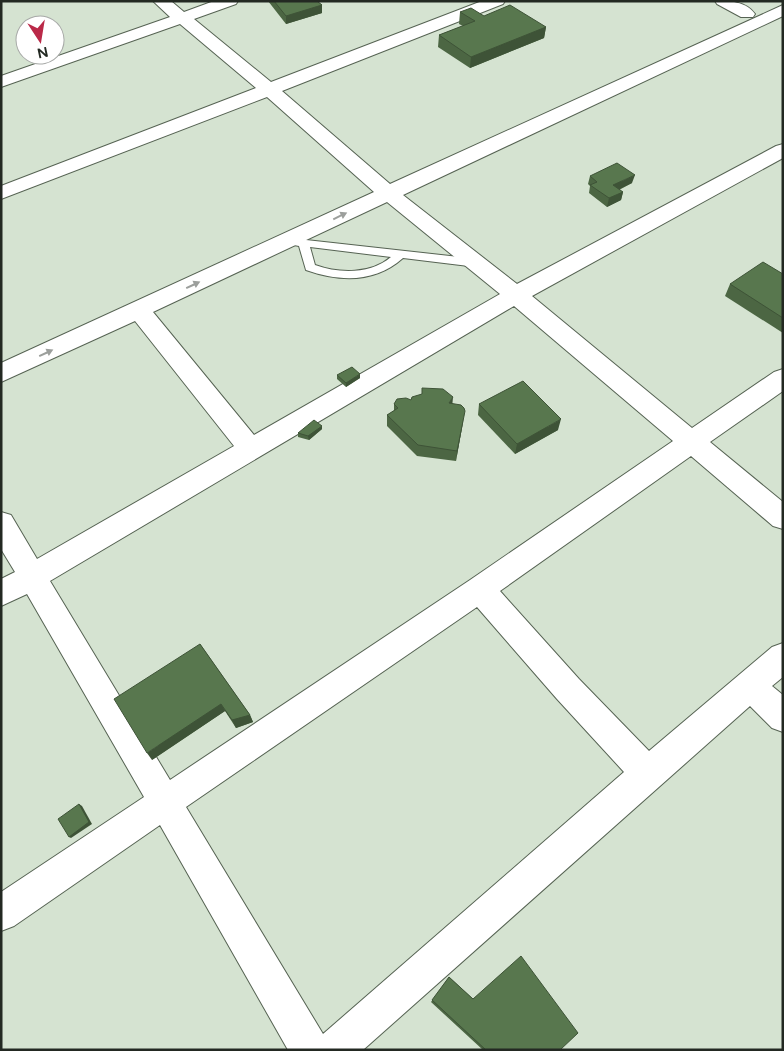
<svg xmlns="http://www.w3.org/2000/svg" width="784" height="1051" viewBox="0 0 784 1051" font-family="Figtree,sans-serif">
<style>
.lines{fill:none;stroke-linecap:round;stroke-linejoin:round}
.service-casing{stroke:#566353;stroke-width:2}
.minor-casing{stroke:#566353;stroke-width:2}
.service{fill:#fff;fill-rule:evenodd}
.minor{fill:#fff;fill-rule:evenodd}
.wall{fill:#4c6643}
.shaded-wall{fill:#3e5337}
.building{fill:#58774e;stroke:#3e5337}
.oneway{fill:#9c9f9c}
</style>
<rect width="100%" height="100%" fill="#d5e3d1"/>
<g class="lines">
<!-- service casing -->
<g class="service-casing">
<path id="service" d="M288,238L477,259L482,263L477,267L403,258C375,283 340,282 306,270L299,246L284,243L283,241ZM310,247L391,257C371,274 340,274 315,265Z"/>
</g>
<!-- minor casing -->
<g class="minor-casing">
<g id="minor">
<path d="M153,1H171L184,12L214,1H238L236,4L194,19L271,82L482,1H505L503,4L282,91L390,184L783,5V16L403,195L517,284L776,146L783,144V158L532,296L692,428L774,372L783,369V391L710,442L783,502V529L773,526L691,456L500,591L579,679L649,751L772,647L783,643V677L772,686L783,695V732L772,728L750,706L363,1050H288L160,825L14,926L1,931V892L144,797L27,594L1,606V579L15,572L1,549V512L11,515L37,559L234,446L135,321L1,382V363L374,192L267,97L1,199V186L256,88L180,24L1,87V76L170,17ZM387,202L500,294L254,435L153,312ZM514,306L673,441L470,580L170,780L50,581ZM477,607L557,699L624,772L323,1034L186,807Z"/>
<path d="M715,1C729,1 746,1 755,14L753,17H741L717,4Z"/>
</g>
</g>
<!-- service -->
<use href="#service" class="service"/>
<!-- minor -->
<use href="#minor" class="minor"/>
</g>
<!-- wall -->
<g class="wall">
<path d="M268,1H317L322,5V13L286,24Z"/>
<path d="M460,12L546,27L544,38L470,68L438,47L439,35L463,26L459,24Z"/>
<path d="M590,176L632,183L619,190L623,192L621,200L607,207L589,193L590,186L588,184Z"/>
<path d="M783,274V333L725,296L730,284Z"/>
<path d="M337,375L360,378L346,387L337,379Z"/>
<path d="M411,400L452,403L463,422L456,461L417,456L387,426V415L394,411V404Z"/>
<path d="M479,404L558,430L515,454L478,415Z"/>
<path d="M322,426V429L309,440L298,437V433Z"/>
<path d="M200,644L250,715L253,722L236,728L225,711L152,760Z"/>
<path d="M449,977L473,999L560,1050H483L431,1002Z"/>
</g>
<!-- shaded-wall -->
<g class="shaded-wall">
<path d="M322,5V13L286,24V16Z"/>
<path d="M546,27L544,38L470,68L471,57Z"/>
<path d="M635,175L632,183L611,193L613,185Z"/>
<path d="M623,192L621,200L607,207L609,198Z"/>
<path d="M360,374V378L346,387V383Z"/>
<path d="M453,397L452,408L449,403Z"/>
<path d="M465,411L463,422L456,461L457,451Z"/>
<path d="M561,419L558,430L515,454L517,444Z"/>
<path d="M322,426V429L309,440L308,436Z"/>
<path d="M221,704L225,711L152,760L147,753Z"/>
<path d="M250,715L253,722L236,728L232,720Z"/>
<path d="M79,804L82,806L92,824L71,838L69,837Z"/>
</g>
<!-- building -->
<g class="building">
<path d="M274,1H317L322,5L286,16Z"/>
<path d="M510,5L546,27L471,57L439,35L475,21L460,12L471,8L484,16Z"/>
<path d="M617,163L635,175L613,185L623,192L609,198L590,185L597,182L590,176Z"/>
<path d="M763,262L783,274V318L730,284Z"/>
<path d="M352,367L360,374L346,383L337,375Z"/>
<path d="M523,381L561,419L517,444L479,404Z"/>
<path d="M422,388L443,389L453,397L449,403L461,405L464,408L465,411L457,451L418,445L387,415L398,408L394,404L397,399L406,398L411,400L412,397L422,394Z"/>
<path d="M314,420L322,426L308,436L298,433Z"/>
<path d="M200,644L250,715L232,720L221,704L147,753L114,699Z"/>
<path d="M79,804L89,822L69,837L58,819Z"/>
<path d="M521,956L578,1033L560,1050H486L432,1000L449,977L473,999Z"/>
</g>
<!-- one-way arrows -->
<defs><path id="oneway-solid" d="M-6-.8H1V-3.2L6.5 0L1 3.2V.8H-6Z" transform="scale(1.25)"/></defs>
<g class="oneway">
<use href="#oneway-solid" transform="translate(340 216) rotate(-26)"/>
<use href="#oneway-solid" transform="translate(193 285) rotate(-25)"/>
<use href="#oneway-solid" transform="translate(46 353) rotate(-25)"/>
</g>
<!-- border -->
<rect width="784" height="1051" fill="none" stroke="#232922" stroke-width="5"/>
<!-- north arrow -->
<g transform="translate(40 40) rotate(168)"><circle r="24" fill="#ffffff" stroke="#a7a9a7"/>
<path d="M0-4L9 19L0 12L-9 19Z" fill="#ba2948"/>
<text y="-8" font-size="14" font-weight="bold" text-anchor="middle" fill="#232922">N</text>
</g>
</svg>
